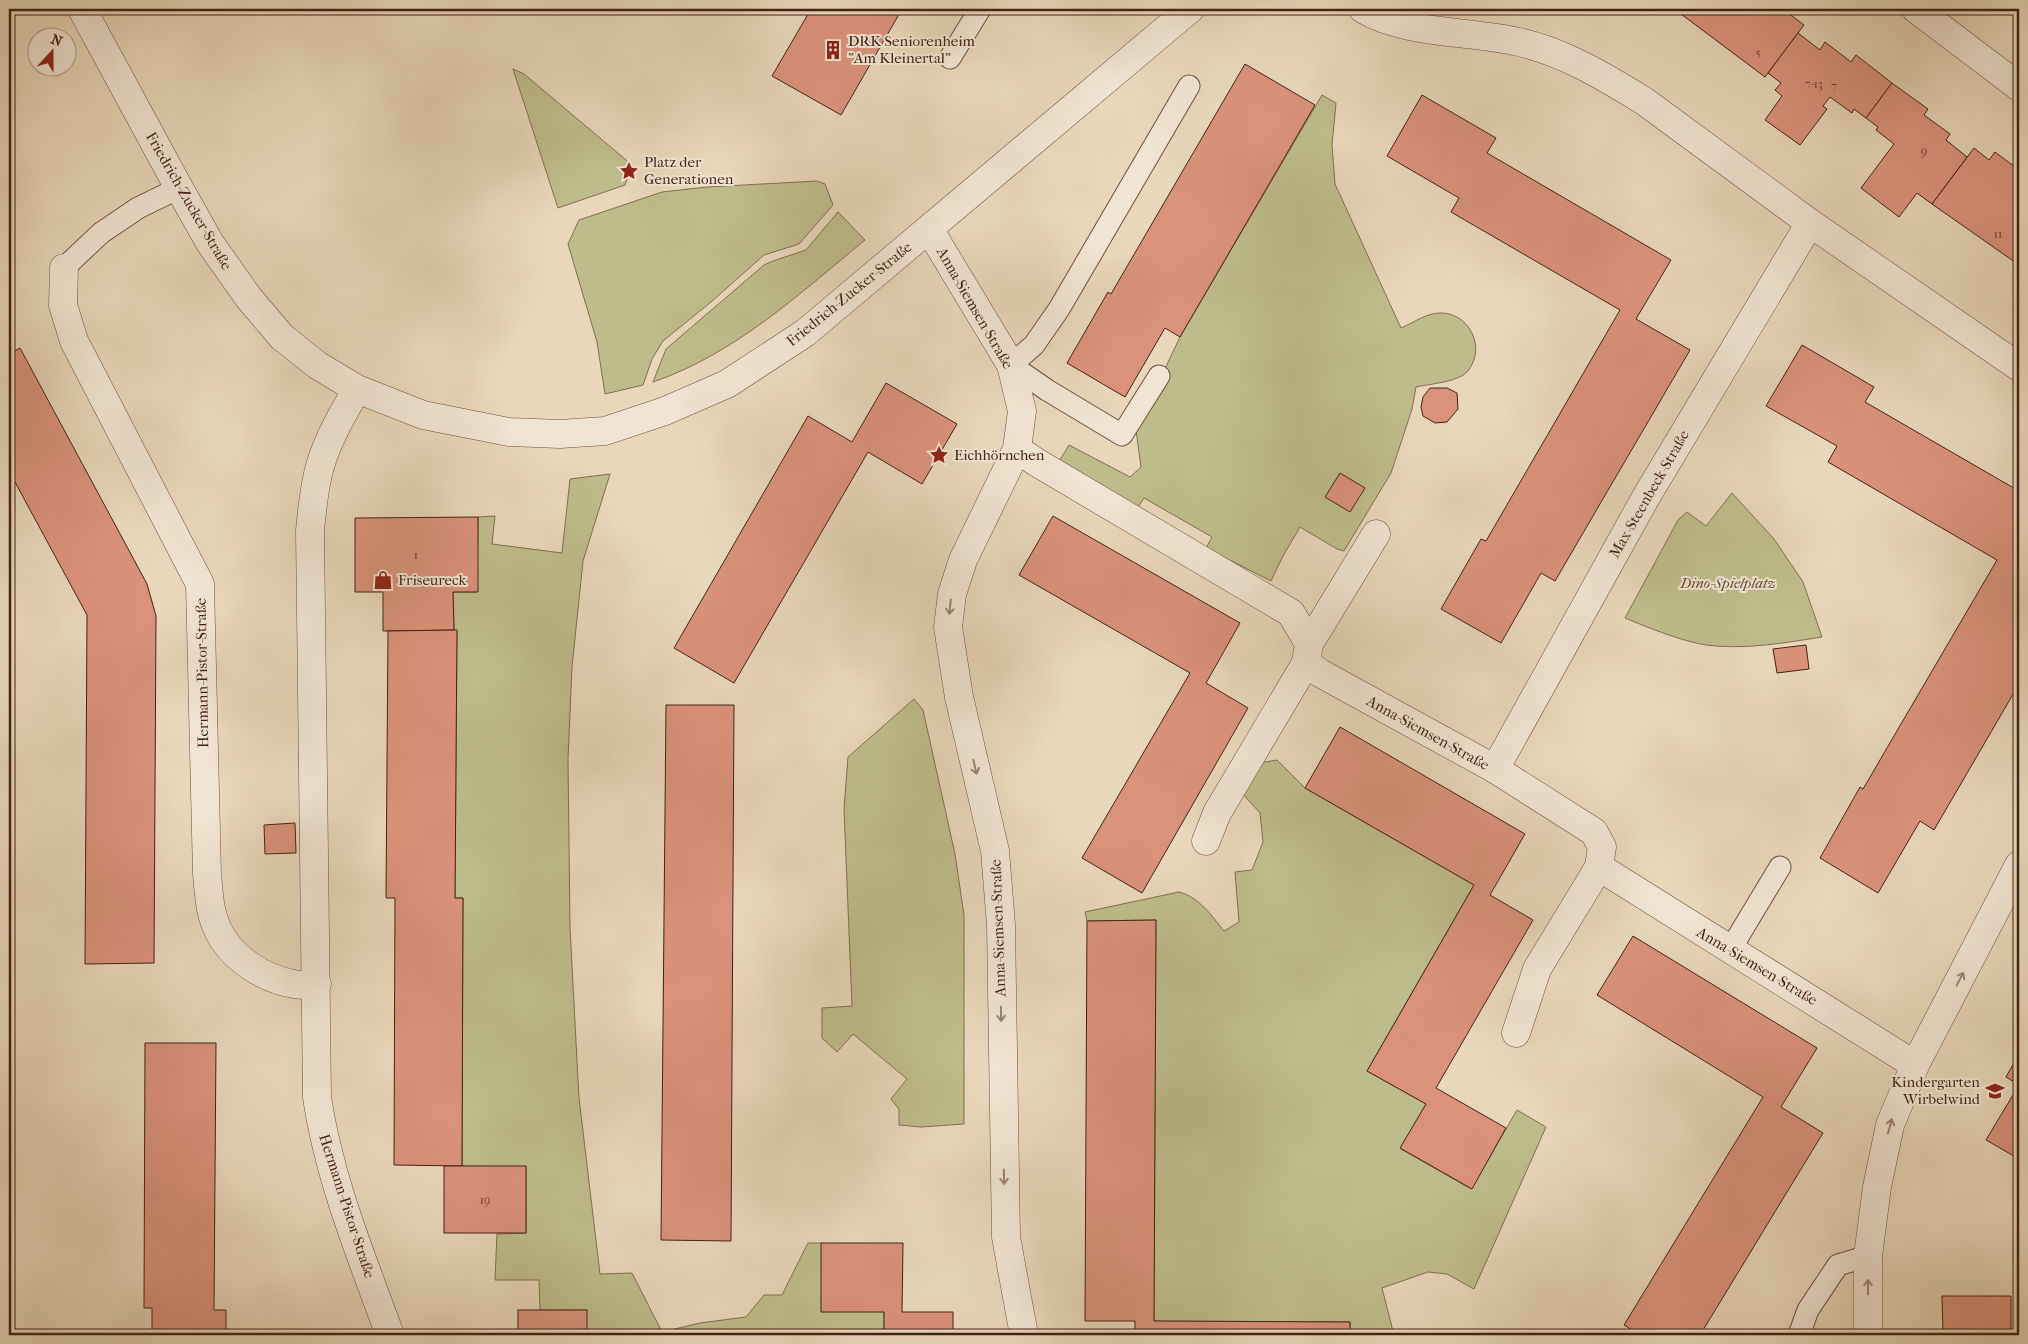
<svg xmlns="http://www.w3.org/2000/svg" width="2028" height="1344" viewBox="0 0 2028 1344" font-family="'IM FELL French Canon',serif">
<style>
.green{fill:#bebc8a;stroke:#816e50}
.building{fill:#da927b;stroke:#442115}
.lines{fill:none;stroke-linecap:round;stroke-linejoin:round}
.lane-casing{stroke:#6d4e3e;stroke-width:23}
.street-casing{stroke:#6d4e3e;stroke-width:29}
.secondary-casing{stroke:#442115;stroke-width:29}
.lane{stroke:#f0e5d2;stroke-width:21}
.street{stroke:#f0e5d2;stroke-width:28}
.secondary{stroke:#f0e5d2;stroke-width:28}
.oneway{stroke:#9a8374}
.labels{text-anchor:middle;stroke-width:4;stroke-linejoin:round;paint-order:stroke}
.number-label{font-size:12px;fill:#6a3d2e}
.poi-label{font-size:15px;fill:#442115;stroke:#f0e5d2;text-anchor:start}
.street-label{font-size:15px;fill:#442115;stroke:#f0e5d2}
.park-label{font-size:15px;font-style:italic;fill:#624832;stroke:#f0e5d2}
</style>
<rect width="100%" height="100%" fill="#e8d7b9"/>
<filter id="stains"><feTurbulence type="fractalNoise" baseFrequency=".004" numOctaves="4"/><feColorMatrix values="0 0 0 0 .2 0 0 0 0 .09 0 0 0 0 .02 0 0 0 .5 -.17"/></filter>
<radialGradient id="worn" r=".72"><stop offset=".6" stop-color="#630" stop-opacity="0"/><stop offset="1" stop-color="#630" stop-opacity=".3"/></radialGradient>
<!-- green -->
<g class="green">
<path d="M513,69L524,74L632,165L625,185L558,208Z"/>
<path d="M1322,95L1336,103L1332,145L1335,184L1401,328C1415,322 1426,313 1441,313C1470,313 1487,349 1467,372C1458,382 1429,384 1416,387L1412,409L1391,473L1344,551L1337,549L1300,527L1283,556L1271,581L1206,548L1212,537L1144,498L1137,509L1058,463L1069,445L1130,477L1141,467L1136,430L1180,337Z"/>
<path d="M817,181L825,184L833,205L799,244L764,255L711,302L663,341L652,359L643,385L605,394L597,342L568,244L579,220L662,192L707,187Z"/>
<path d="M838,212L865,240C799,294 735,354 653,382L666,349L764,265L773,261L806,250Z"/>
<path d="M610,474L583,561L572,667L568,759L570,928L579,1098L600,1274L632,1273L662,1332L700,1323L746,1317L764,1295H782L808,1243H821L884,1312V1335H587L586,1310H540L539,1280H495L497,1234L526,1233V1167L462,1166L463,898H455L457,631L454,630L453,592H477L478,517L495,516L492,544L562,553L570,479Z"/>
<path d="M1732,493L1774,539L1803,582L1822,637C1784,643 1745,650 1706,645C1681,641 1649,628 1625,618L1678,520L1687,512L1706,526Z"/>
<path d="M914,699L923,710L955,854L964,915V1124L921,1127L899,1125V1109L891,1099L907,1079L853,1034L837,1052L822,1038V1008L852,1006L844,809L848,757Z"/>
<path d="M1277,760L1305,788L1474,885L1367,1071L1426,1104L1401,1149L1471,1189L1517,1110L1546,1127L1474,1289L1447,1274L1428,1272L1382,1288L1394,1335H1350V1322L1154,1321L1156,920L1087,921L1085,912L1179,892C1199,897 1211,915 1224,931L1239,922L1235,872L1252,870L1263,842L1260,813L1240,791L1254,764Z"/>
</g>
<!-- building -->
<g class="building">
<path d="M811,9H902L841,115L772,76Z"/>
<path d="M1686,9H1783L1804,25L1765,77L1681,14Z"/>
<path d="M1798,33L1820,50L1825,42L1851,62L1856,55L1892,83L1866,118L1854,109L1852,113L1830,97L1823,106L1827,109L1800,145L1765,120L1782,96L1775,90L1781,83L1768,73Z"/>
<path d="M1245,64L1315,105L1180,337L1165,328L1125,397L1067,363L1108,292L1111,294Z"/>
<path d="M1892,83L1928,109L1924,115L1950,134L1946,140L1967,157L1932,204L1917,193L1899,217L1861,188L1894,144L1876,130L1878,127L1866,118Z"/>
<path d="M1422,95L1496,138L1487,153L1671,260L1636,319L1690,350L1555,581L1541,573L1501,643L1441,609L1481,539L1486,541L1620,310L1451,212L1459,198L1387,156Z"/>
<path d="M1974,148L1989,160L1995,152L2019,170V265L1932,204Z"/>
<path d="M1802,345L1874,387L1865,402L2019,491V563L2016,569L2019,571V684L1934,830L1920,821L1878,893L1820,858L1860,787L1863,789L1997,560L1828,462L1837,446L1766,406Z"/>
<path d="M20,348L147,584L156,616L154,963L85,964L87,615L9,471V354Z"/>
<path d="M886,383L957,424L922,484L868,452L734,683L674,648L808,416L852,442Z"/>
<path d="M1430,388H1447L1457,393L1458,409L1447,422L1435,423L1423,416L1421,407L1423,397Z"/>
<path d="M1340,473L1365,488L1350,512L1325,497Z"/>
<path d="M1053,516L1240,623L1206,683L1248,708L1142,893L1082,858L1190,673L1019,575Z"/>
<path d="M478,517V592H453L454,630L383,631V592H355V518Z"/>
<path d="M457,630L455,898H463L462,1166L394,1165L395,898H386L388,631Z"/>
<path d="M1806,645L1809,669L1777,673L1773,649Z"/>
<path d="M666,705H734L731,1241L661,1240Z"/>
<path d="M1340,727L1525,834L1490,895L1533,920L1436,1088L1506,1128L1472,1189L1400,1148L1426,1104L1367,1071L1474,885L1305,788Z"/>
<path d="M295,823L296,853L265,854L264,825Z"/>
<path d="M1156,920L1154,1321L1350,1322V1335H1135V1321H1085L1087,921Z"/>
<path d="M1633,936L1817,1048L1781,1107L1823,1133L1700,1335H1640L1624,1325L1763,1097L1597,995Z"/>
<path d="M145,1043H216L214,1310H226V1335H152V1308H144Z"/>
<path d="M2019,1054V1159L1986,1140L2019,1085L2006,1077Z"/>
<rect x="444" y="1166" width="82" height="67"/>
<path d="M821,1243H903L902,1312H953V1335H884V1312H821Z"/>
<path d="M1942,1296H2011V1335H1943Z"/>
<rect x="518" y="1310" width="69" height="25"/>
</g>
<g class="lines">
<!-- lane casing -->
<g class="lane-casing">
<g id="lane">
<path d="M950,58L980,9"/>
<path d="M64,268L101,233L138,208L179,188"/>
<path d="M1159,376L1122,435L1047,390L1011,365L1034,345L1059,309L1189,86"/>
<path d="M1730,950L1780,867"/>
<path d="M1799,1335L1808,1310L1838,1265L1868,1256"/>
</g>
</g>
<!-- street casing -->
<g class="street-casing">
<g id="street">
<path d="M82,9L179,188L210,243L248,297L282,337L317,365L357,389L423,415L509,432L560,434L605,431L665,411L727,384L805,333L1190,9"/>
<path d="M1363,9C1403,34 1472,31 1519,42C1564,52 1605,77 1644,101L1810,223L2019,367"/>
<path d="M929,229L1011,365L1022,411L1017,449L963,560L952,594L948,627L959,697L995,851L1001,925L1006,1237L1024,1335"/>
<path d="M64,268L63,305L74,341L200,584L207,874C209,893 209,912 218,930C231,958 264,979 294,984C301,986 309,984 317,984"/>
<path d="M357,389C343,413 328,439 320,466C314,487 312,510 310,531L317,1097C329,1179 362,1258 390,1335"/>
<path d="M1017,449L1036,462L1291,613L1309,644L1306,663L1320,673L1495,769L1594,832L1602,847L1599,867L1537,969L1516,1033"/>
<path d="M1309,644L1376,534"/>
<path d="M1495,769L1646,497L1810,223"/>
<path d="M1206,841L1217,813L1306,663"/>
<path d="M1599,867L1915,1065"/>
<path d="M1868,1335V1256L1877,1187L1890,1125L1915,1065L2019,865"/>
</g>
</g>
<!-- secondary casing -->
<g class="secondary-casing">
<path id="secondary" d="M1916,9L2019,87"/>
</g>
<!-- lane -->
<use href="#lane" class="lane"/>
<!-- street -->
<use href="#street" class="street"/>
<!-- secondary -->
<use href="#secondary" class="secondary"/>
</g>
<!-- one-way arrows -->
<defs><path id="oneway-shaft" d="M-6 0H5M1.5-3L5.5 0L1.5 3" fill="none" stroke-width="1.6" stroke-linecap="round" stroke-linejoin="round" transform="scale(1.25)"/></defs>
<g class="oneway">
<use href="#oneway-shaft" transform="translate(950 607) rotate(96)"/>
<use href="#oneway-shaft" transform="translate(975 767) rotate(77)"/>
<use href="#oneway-shaft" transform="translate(1960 979) rotate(-62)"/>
<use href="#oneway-shaft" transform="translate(1001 1014) rotate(89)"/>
<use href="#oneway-shaft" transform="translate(1890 1126) rotate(-74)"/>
<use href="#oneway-shaft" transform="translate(1004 1177) rotate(89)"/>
<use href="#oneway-shaft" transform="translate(1868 1287) rotate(-90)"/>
</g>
<!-- icons -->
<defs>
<g id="building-bare" transform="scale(1.5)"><path d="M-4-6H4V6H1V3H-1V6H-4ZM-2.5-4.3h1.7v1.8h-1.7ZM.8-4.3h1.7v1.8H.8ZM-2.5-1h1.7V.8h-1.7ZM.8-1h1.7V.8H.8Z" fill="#8f2418" stroke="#f0e5d2" stroke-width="2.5" paint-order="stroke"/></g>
<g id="sight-bare" transform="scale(1.5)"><path d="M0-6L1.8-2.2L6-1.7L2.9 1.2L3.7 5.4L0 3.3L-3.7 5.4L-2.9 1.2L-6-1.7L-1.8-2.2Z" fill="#8f2418" stroke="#f0e5d2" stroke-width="2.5" paint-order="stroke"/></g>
<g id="shop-bare" transform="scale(1.5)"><path d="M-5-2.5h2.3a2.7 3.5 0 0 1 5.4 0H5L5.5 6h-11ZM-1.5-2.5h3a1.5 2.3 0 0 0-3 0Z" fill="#8f2418" stroke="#f0e5d2" stroke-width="2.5" paint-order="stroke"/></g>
<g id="school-bare" transform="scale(1.5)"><path d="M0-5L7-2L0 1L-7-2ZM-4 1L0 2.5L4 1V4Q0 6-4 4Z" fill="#8f2418" stroke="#f0e5d2" stroke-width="2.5" paint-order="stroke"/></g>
</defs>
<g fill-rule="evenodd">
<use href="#building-bare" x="833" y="50"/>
<use href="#sight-bare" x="629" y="171"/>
<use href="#sight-bare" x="939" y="455"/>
<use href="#shop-bare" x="383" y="580"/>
<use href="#school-bare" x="1995" y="1091"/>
</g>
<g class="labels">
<!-- number labels -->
<g class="number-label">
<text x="1758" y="57">5</text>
<text x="1814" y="88">7-13</text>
<text x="1834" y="90">7</text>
<text x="1924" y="155">9</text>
<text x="1998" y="238">11</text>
<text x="416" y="559">1</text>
<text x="485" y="1204">19</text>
</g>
<!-- poi labels -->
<g class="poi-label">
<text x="848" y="46">DRK Seniorenheim<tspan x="848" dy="17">"Am Kleinertal"</tspan></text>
<text x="644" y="167">Platz der<tspan x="644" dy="17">Generationen</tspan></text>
<text x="954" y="460">Eichhörnchen</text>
<text x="398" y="585">Friseureck</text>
<text x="1980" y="1087" text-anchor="end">Kindergarten<tspan x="1980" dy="17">Wirbelwind</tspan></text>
</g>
<!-- street labels -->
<g class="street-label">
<text transform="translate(189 201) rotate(60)" y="5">Friedrich-Zucker-Straße</text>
<text transform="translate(849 294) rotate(-39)" y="5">Friedrich-Zucker-Straße</text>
<text transform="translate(975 308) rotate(60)" y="5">Anna-Siemsen-Straße</text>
<text transform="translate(1649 494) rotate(-60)" y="5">Max-Steenbeck-Straße</text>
<text transform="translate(202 673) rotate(-91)" y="5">Hermann-Pistor-Straße</text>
<text transform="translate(1428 733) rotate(29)" y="5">Anna-Siemsen-Straße</text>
<text transform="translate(998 928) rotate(-92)" y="5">Anna-Siemsen-Straße</text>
<text transform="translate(1757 966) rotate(31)" y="5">Anna-Siemsen-Straße</text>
<text transform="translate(347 1206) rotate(72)" y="5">Hermann-Pistor-Straße</text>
</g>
<!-- park labels -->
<g class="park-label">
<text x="1728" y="588">Dino-Spielplatz</text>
</g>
</g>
<!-- margin -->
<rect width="2028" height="1344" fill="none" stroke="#e8d7b9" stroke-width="30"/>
<rect x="10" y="10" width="2008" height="1324" fill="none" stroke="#442115" stroke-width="2.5"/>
<rect x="15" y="15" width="1998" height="1314" fill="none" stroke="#442115"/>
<!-- north arrow -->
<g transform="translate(52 52) rotate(21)"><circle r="24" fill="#f0e5d2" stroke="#ab9786"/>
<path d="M0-4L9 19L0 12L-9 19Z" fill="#8f2418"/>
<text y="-8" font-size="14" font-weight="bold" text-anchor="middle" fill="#442115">N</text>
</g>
<rect width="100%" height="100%" filter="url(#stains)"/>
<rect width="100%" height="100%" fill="url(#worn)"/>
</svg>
